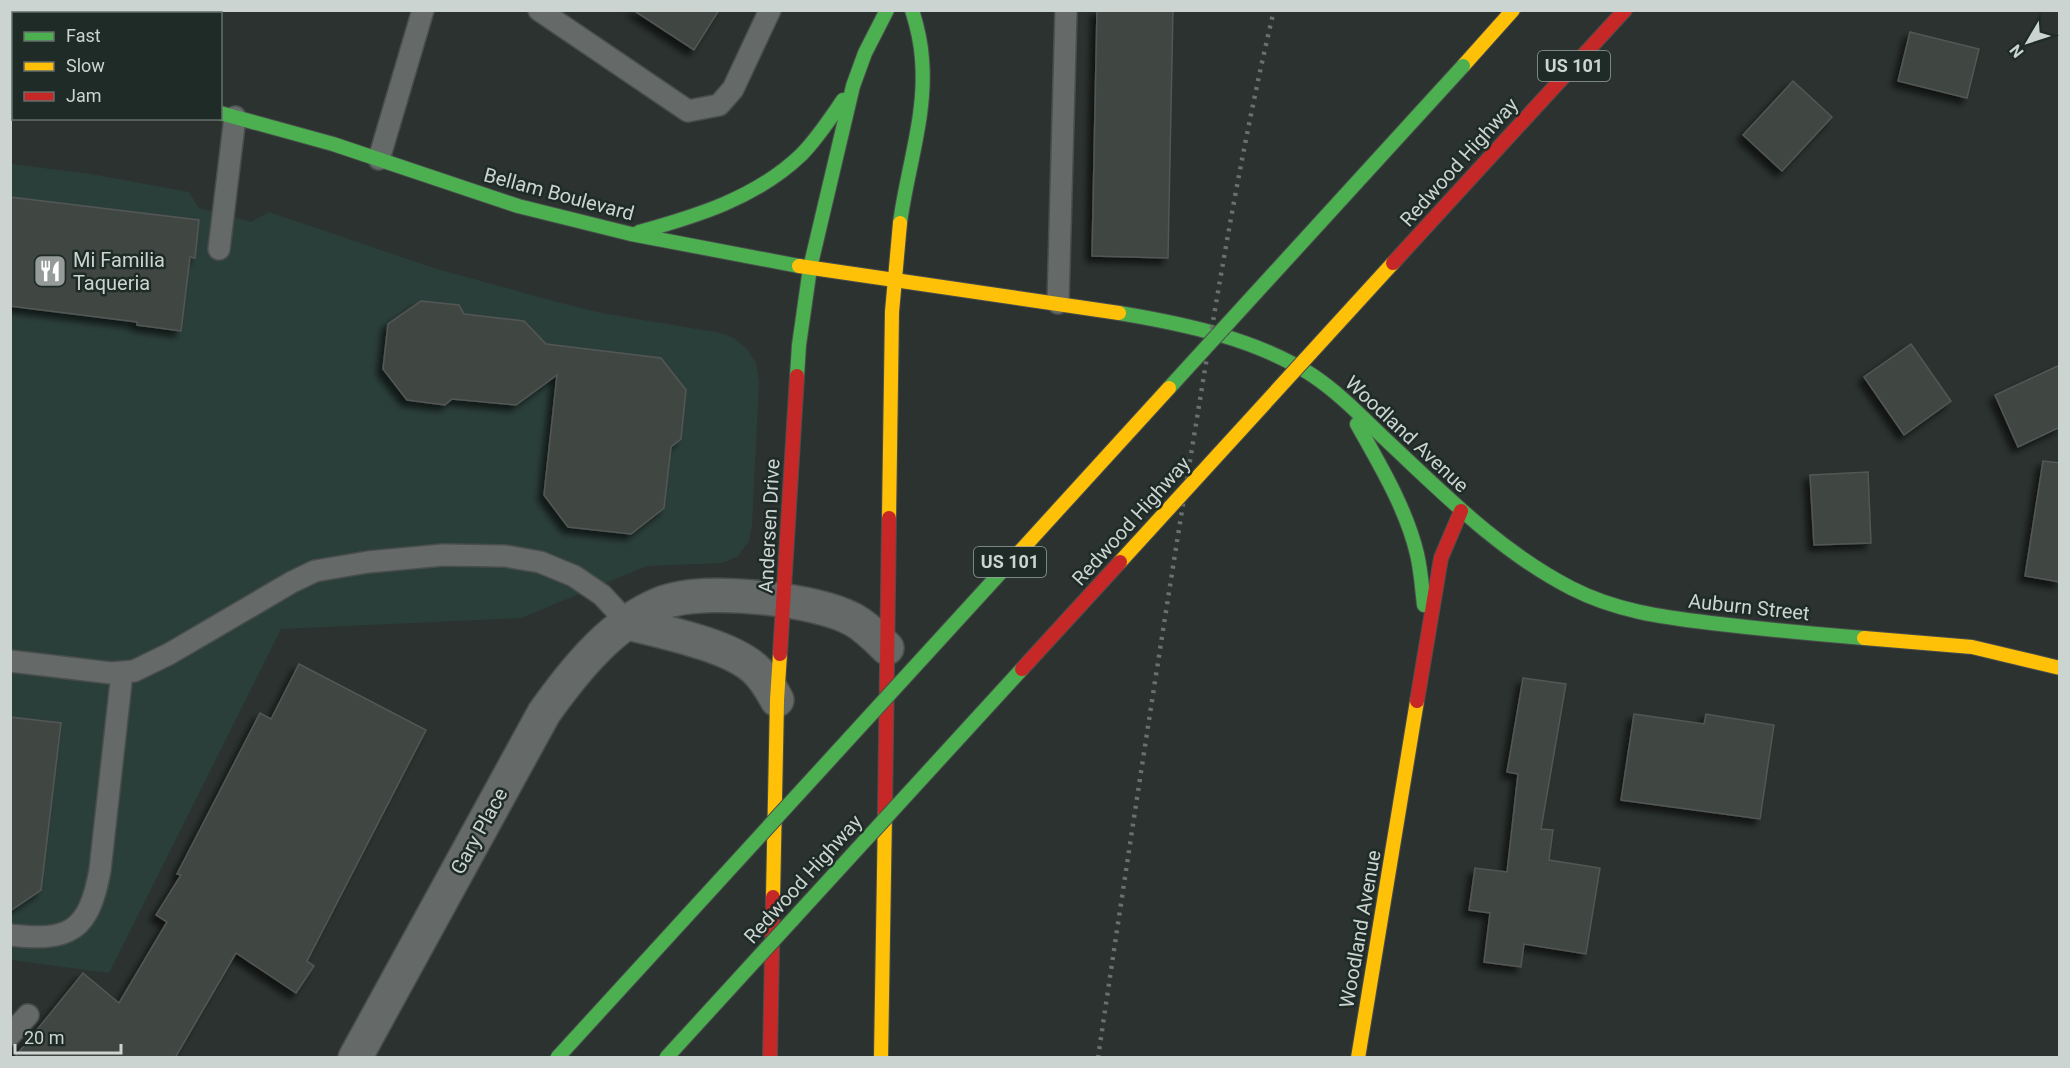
<svg xmlns="http://www.w3.org/2000/svg" width="2070" height="1068" viewBox="0 0 2070 1068" font-family="Roboto,sans-serif">
<style>
.built{fill:#2b3f3a}
.building{fill:#404643;stroke:#535755;stroke-width:1.5;filter:url(#shadow)}
.lines{fill:none;stroke-linecap:round;stroke-linejoin:round}
.lane-casing{stroke:#494e4c;stroke-width:24}
.street-casing{stroke:#494e4c;stroke-width:36}
.fast-casing{stroke:#494e4c;stroke-width:16}
.slow-casing{stroke:#494e4c;stroke-width:16}
.jam-casing{stroke:#494e4c;stroke-width:16}
.lane{stroke:#656968;stroke-width:21}
.street{stroke:#656968;stroke-width:33}
.fast{stroke:#4caf50;stroke-width:14}
.slow{stroke:#ffc107;stroke-width:14}
.jam{stroke:#c62828;stroke-width:14}
.rail{stroke:#6b6f6e;stroke-width:4.5;stroke-dasharray:3 6;stroke-linecap:butt}
.fast-bridge-casing{stroke:#494e4c;stroke-width:16;stroke-linecap:butt}
.slow-bridge-casing{stroke:#494e4c;stroke-width:16;stroke-linecap:butt}
.jam-bridge-casing{stroke:#494e4c;stroke-width:16;stroke-linecap:butt}
.fast-bridge{stroke:#4caf50;stroke-width:14}
.slow-bridge{stroke:#ffc107;stroke-width:14}
.jam-bridge{stroke:#c62828;stroke-width:14}
.labels{text-anchor:middle;stroke-width:5;stroke-linejoin:round;paint-order:stroke}
.shield{fill:#1e2b27;stroke:#98a19e;stroke-width:1.5}
.shield-label{font-size:18px;font-weight:bold;fill:#ccd4d1}
.street-label{font-size:20px;fill:#ccd4d1;stroke:#1e2b27}
.poi-label{font-size:20px;fill:#ccd4d1;stroke:#1e2b27;text-anchor:start}
</style>
<defs>
<filter id="shadow"><feDropShadow dx="-5.5" dy="5.5" stdDeviation="3" flood-color="#0009"/></filter>
</defs>
<rect width="100%" height="100%" fill="#2b3230"/>
<!-- built -->
<path class="built" d="M11,164L91,174L189,192L199,208L251,222L269,212L437,269L557,302L601,313L721,333L734,338L747,349L756,363L759,381L752,525L749,541L738,556L722,563L647,566L521,618L281,629L109,973L11,960Z"/>
<!-- building -->
<g class="building">
<path d="M633,10H719L694,50Z"/>
<path d="M1097,10H1173L1168,258L1092,256Z"/>
<path d="M1910,32L1979,49L1967,98L1898,81Z"/>
<path d="M1793,81L1832,117L1782,171L1743,135Z"/>
<path d="M10,197L199,220L195,258L190,257L181,331L137,325V322L10,306Z"/>
<path d="M421,301L459,305L464,314L524,321L546,344L661,358L686,390L681,439L671,447L664,508L631,534L568,527L544,495L557,375L516,405L452,399L445,405L407,400L383,369L388,324Z"/>
<path d="M1911,344L1951,401L1904,435L1864,377Z"/>
<path d="M2060,365V427L2018,447L1995,395Z"/>
<path d="M2043,461L2060,463V582L2025,576Z"/>
<path d="M1868,472L1871,543L1814,545L1810,475Z"/>
<path d="M299,664L426,730L307,961L314,966L296,993L236,953L175,1058H14L83,973L119,1003L167,922L156,915L181,875L177,874L260,713L271,719Z"/>
<path d="M1523,678L1566,684L1541,829L1553,830L1549,860L1600,868L1586,954L1524,944L1521,967L1484,962L1490,913L1469,910L1475,868L1507,872L1518,774L1507,772Z"/>
<path d="M1634,714L1704,724L1706,714L1774,725L1760,819L1621,800Z"/>
<path d="M10,717L61,723L41,890L10,911Z"/>
</g>
<g class="lines">
<!-- lane casing -->
<g class="lane-casing">
<g id="lane">
<path d="M539,10L688,111L719,105L733,89L770,10"/>
<path d="M151,14L152,10"/>
<path d="M379,159L423,10"/>
<path d="M219,249L235,117"/>
<path d="M1058,303L1066,10"/>
<path d="M10,661L111,673L134,671L169,654L292,582L315,571L368,562L443,555L505,556L540,562L574,576L602,595L628,623"/>
<path d="M10,935C70,942 89,931 100,870L122,673"/>
<path d="M10,1035L28,1015"/>
</g>
</g>
<!-- street casing -->
<g class="street-casing">
<g id="street">
<path d="M628,623C663,632 729,645 755,669C765,678 771,689 777,700"/>
<path d="M355,1058L544,713C571,675 607,629 651,608C657,605 665,601 672,600C714,589 813,599 852,619C865,626 876,637 887,648"/>
</g>
</g>
<!-- fast casing -->
<g class="fast-casing">
<g id="fast">
<path d="M10,81H14"/>
<path d="M220,113L333,144L518,206L631,234L799,266"/>
<path d="M900,223C907,169 927,114 922,59C921,42 917,26 912,10"/>
<path d="M639,232C697,216 756,198 801,155C817,139 830,119 843,100"/>
<path d="M1119,313C1185,324 1256,339 1312,375C1339,393 1361,416 1384,438C1443,493 1499,551 1571,588C1616,611 1661,617 1711,623C1762,629 1813,634 1864,638"/>
<path d="M797,376L799,345L810,268L853,86L865,53L887,10"/>
<path d="M1357,424C1380,465 1406,508 1417,554C1421,571 1422,588 1424,605"/>
</g>
</g>
<!-- slow casing -->
<g class="slow-casing">
<g id="slow">
<path d="M1463,66L1513,10"/>
<path d="M799,266L1119,313"/>
<path d="M889,518L892,312L900,223"/>
<path d="M1864,638L1972,647L2060,668"/>
<path d="M773,897L777,700L780,654"/>
<path d="M881,1058L885,812"/>
<path d="M1358,1058L1417,701"/>
</g>
</g>
<!-- jam casing -->
<g class="jam-casing">
<g id="jam">
<path d="M1523,121L1625,10"/>
<path d="M780,654L797,376"/>
<path d="M1417,701L1441,558L1461,511"/>
<path d="M885,812L889,518"/>
<path d="M770,1058L773,897"/>
</g>
</g>
<!-- lane -->
<use href="#lane" class="lane"/>
<!-- street -->
<use href="#street" class="street"/>
<!-- fast -->
<use href="#fast" class="fast"/>
<!-- slow -->
<use href="#slow" class="slow"/>
<!-- jam -->
<use href="#jam" class="jam"/>
<!-- rail -->
<path class="rail" d="M1098,1058C1129,848 1161,639 1195,430C1218,290 1241,149 1274,10"/>
<!-- fast-bridge casing -->
<g class="fast-bridge-casing">
<g id="fast-bridge">
<path d="M1169,388L1463,66"/>
<path d="M557,1058L1014,558"/>
<path d="M666,1058L1022,669"/>
</g>
</g>
<!-- slow-bridge casing -->
<g class="slow-bridge-casing">
<g id="slow-bridge">
<path d="M1014,558L1169,388"/>
<path d="M1120,562L1393,263"/>
</g>
</g>
<!-- jam-bridge casing -->
<g class="jam-bridge-casing">
<g id="jam-bridge">
<path d="M1393,263L1523,121"/>
<path d="M1022,669L1120,562"/>
</g>
</g>
<!-- fast-bridge -->
<use href="#fast-bridge" class="fast-bridge"/>
<!-- slow-bridge -->
<use href="#slow-bridge" class="slow-bridge"/>
<!-- jam-bridge -->
<use href="#jam-bridge" class="jam-bridge"/>
</g>
<!-- icons -->
<defs>
<g id="restaurant-square" transform="scale(1.725)"><rect x="-9" y="-9" width="18" height="18" rx="4" fill="#949b99" stroke="#1e2b27"/><path d="M-5-6h1v4h1v-4h1v4h1v-4h1v5L-1.5 .5V6h-2V.5L-5-1ZM5-6V6H3V1.5H1.5Q1.5-4 5-6Z" fill="#fff"/></g>
</defs>
<g fill-rule="evenodd">
<use href="#restaurant-square" x="50" y="271"/>
</g>
<g class="labels">
<!-- shield labels -->
<g class="shield">
<rect x="1538" y="51" width="72" height="30" rx="4.5"/>
<rect x="974" y="547" width="72" height="30" rx="4.5"/>
</g>
<g class="shield-label">
<text x="1574" y="72">US 101</text>
<text x="1010" y="568">US 101</text>
</g>
<!-- street labels -->
<g class="street-label">
<text transform="translate(1459 162) rotate(-48)" y="7">Redwood Highway</text>
<text transform="translate(559 194) rotate(15)" y="7">Bellam Boulevard</text>
<text transform="translate(1407 434) rotate(43)" y="7">Woodland Avenue</text>
<text transform="translate(1131 521) rotate(-48)" y="7">Redwood Highway</text>
<text transform="translate(769 526) rotate(-87)" y="7">Andersen Drive</text>
<text transform="translate(1749 607) rotate(6)" y="7">Auburn Street</text>
<text transform="translate(479 831) rotate(-61)" y="7">Gary Place</text>
<text transform="translate(803 879) rotate(-48)" y="7">Redwood Highway</text>
<text transform="translate(1360 929) rotate(-80)" y="7">Woodland Avenue</text>
</g>
<!-- poi labels -->
<g class="poi-label">
<text x="73" y="267">Mi Familia<tspan x="73" dy="23">Taqueria</tspan></text>
</g>
</g>
<!-- border -->
<rect width="2070" height="1068" fill="none" stroke="#ccd4d1" stroke-width="24"/>
<!-- legend -->
<rect x="12" y="12" width="210" height="108" fill="#1e2b27" stroke="#646f6b" stroke-width="1.5"/>
<rect x="24" y="32" width="30" height="9" fill="#4caf50" stroke="#646f6b" stroke-width="1.5"/>
<text x="66" y="42" font-size="18" fill="#ccd4d1">Fast</text>
<rect x="24" y="62" width="30" height="9" fill="#ffc107" stroke="#646f6b" stroke-width="1.5"/>
<text x="66" y="72" font-size="18" fill="#ccd4d1">Slow</text>
<rect x="24" y="92" width="30" height="9" fill="#c62828" stroke="#646f6b" stroke-width="1.5"/>
<text x="66" y="102" font-size="18" fill="#ccd4d1">Jam</text>
<!-- north arrow -->
<g transform="translate(2028 42) rotate(231)" stroke="#1e2b27" stroke-width="4.5" paint-order="stroke">
<path d="M0-4.5L10 22L0 15L-10 22Z" fill="#ccd4d1"/>
<text y="-9" font-size="16" font-weight="bold" text-anchor="middle" fill="#ccd4d1">N</text>
</g>
<!-- scale -->
<path d="M15 1044v9h106v-9" fill="none" stroke="#ccd4d1" stroke-width="3"/>
<text x="24" y="1044" font-size="18" fill="#ccd4d1" stroke="#1e2b27" stroke-width="4.5" paint-order="stroke">20 m</text>
</svg>
